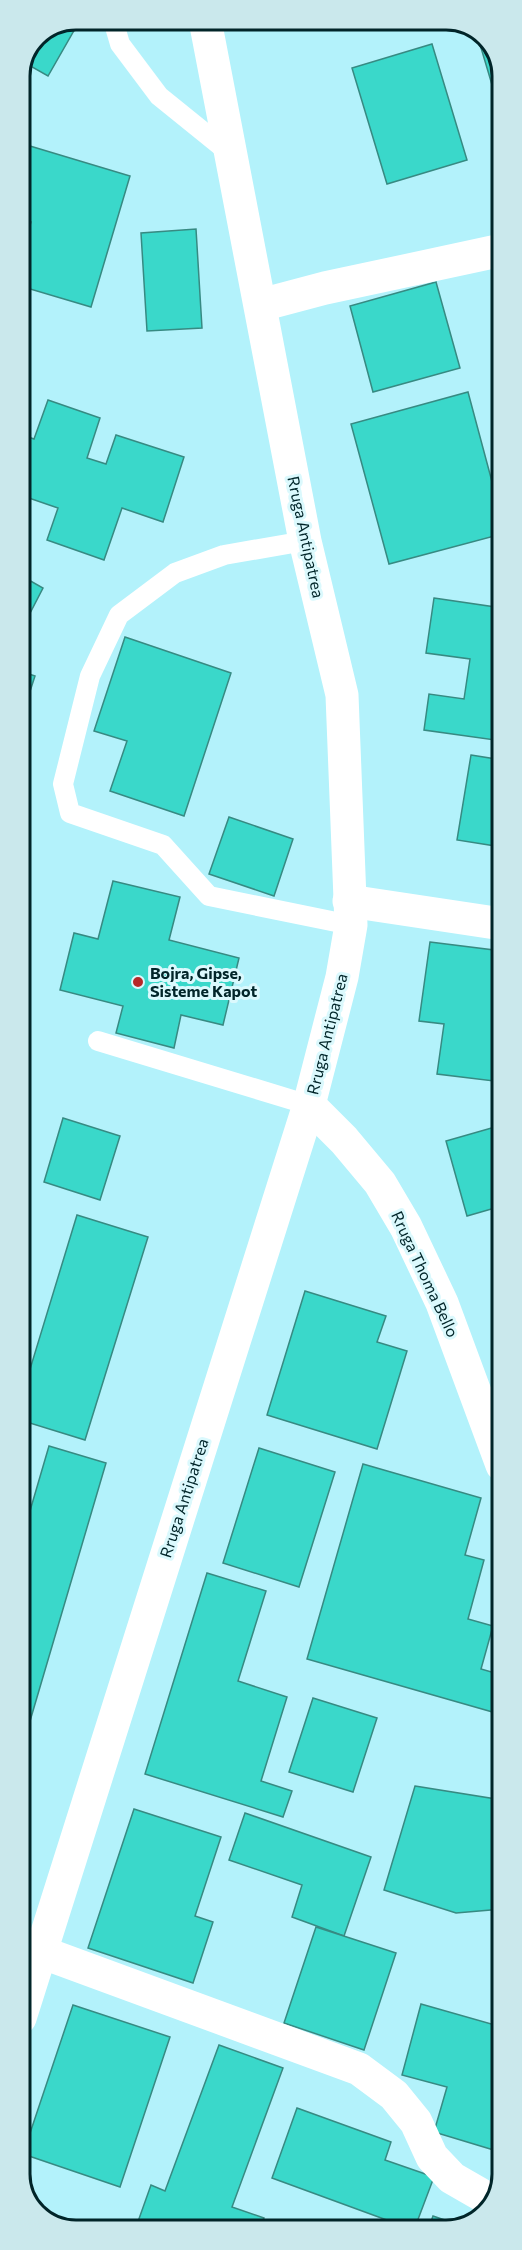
<svg xmlns="http://www.w3.org/2000/svg" width="522" height="2250" viewBox="0 0 522 2250" font-family="Commissioner,sans-serif">
<style>
.building{fill:#3ad8ca;stroke:#378a82;stroke-width:1.5}
.lines{fill:none;stroke-linecap:round;stroke-linejoin:round}
.service{stroke:#fff;stroke-width:20}
.minor{stroke:#fff;stroke-width:33}
.tertiary{stroke:#fff;stroke-width:33}
.primary{stroke:#fff;stroke-width:33}
.poi-dot{fill:#b72728;stroke:#dbf9fd;stroke-width:2}
.labels{text-anchor:middle;stroke-width:6;stroke-linejoin:round;paint-order:stroke}
.street-label{font-size:16px;fill:#012529;stroke:#dbf9fd}
.poi-label{font-size:16px;font-weight:bold;fill:#012529;stroke:#dbf9fd;text-anchor:start}
.rim{fill:none;stroke:#012529;stroke-width:3}
</style>
<rect width="100%" height="100%" fill="#b3f2fb"/>
<!-- building -->
<g class="building">
<path d="M68,23L76,27L48,76L25,63L36,36Z"/>
<path d="M476,31L486,36L501,65V115Z"/>
<path d="M432,44L467,160L387,184L352,68Z"/>
<path d="M20,143L130,176L91,307L20,286V261L31,222L20,218Z"/>
<path d="M196,229L202,328L147,331L141,233Z"/>
<path d="M436,282L460,368L373,392L350,306Z"/>
<path d="M468,392L502,519V534L389,564L351,424Z"/>
<path d="M48,400L100,418L87,458L106,464L116,435L184,457L163,522L122,508L104,560L47,540L58,508L20,495V434L34,439Z"/>
<path d="M20,575L43,588L27,619L20,615Z"/>
<path d="M434,598L502,608V741L424,730L429,694L464,699L470,659L426,653Z"/>
<path d="M125,637L231,673L184,816L110,791L127,741L94,731Z"/>
<path d="M20,671L35,676L20,722Z"/>
<path d="M471,755L502,760V847L457,840Z"/>
<path d="M229,817L293,839L274,896L209,874Z"/>
<path d="M113,881L180,897L169,940L239,958L223,1025L181,1015L174,1048L116,1033L123,1006L60,990L74,933L98,939Z"/>
<path d="M430,942L502,951V1082L437,1074L444,1024L419,1021Z"/>
<path d="M63,1118L120,1136L100,1200L44,1182Z"/>
<path d="M502,1125V1206L467,1216L446,1141Z"/>
<path d="M77,1215L148,1237L85,1440L20,1420V1402Z"/>
<path d="M305,1291L386,1316L377,1342L407,1351L377,1449L267,1415Z"/>
<path d="M49,1446L106,1463L20,1755V1545Z"/>
<path d="M259,1448L335,1472L299,1587L223,1563Z"/>
<path d="M363,1464L481,1498L465,1555L484,1560L468,1619L493,1626L481,1669L502,1675V1689L496,1713L307,1659Z"/>
<path d="M207,1573L266,1591L238,1681L287,1697L261,1781L292,1791L283,1817L145,1774Z"/>
<path d="M313,1698L377,1718L353,1792L289,1772Z"/>
<path d="M415,1786L502,1800V1909L456,1913L384,1890Z"/>
<path d="M134,1809L221,1837L195,1916L213,1922L193,1983L88,1948Z"/>
<path d="M245,1813L371,1857L344,1936L292,1917L302,1885L229,1860Z"/>
<path d="M316,1927L396,1953L364,2050L284,2023Z"/>
<path d="M421,2004L502,2027V2133L497,2151L434,2132L447,2087L402,2075Z"/>
<path d="M73,2005L170,2037L120,2187L23,2154Z"/>
<path d="M219,2045L283,2068L232,2207L264,2218L260,2230H135L151,2185L165,2191Z"/>
<path d="M297,2108L391,2142L385,2160L434,2177L414,2230L272,2178Z"/>
<path d="M433,2216L462,2226L457,2229L428,2230Z"/>
<path d="M282,2223L303,2230H280Z"/>
</g>
<g class="lines">
<!-- service -->
<g class="service">
<path d="M113,20L120,44L159,96L232,155"/>
<path d="M305,541L224,555L175,573L119,615L90,676L63,784L70,813L163,845L209,896L351,925"/>
<path d="M98,1041L309,1105"/>
</g>
<!-- minor -->
<g class="minor">
<path d="M261,305L325,288L502,250"/>
<path d="M349,901L502,924"/>
<path d="M41,1952L359,2069L394,2095L416,2122L432,2157L452,2178L492,2201"/>
</g>
<!-- tertiary -->
<path class="tertiary" d="M309,1105L344,1140L380,1183L406,1227L442,1303L502,1465"/>
<!-- primary -->
<path class="primary" d="M20,2018L309,1105L342,977L351,925L342,695L305,541L205,20"/>
</g>
<!-- markers -->
<circle class="poi-dot" cx="138" cy="982" r="6"/>
<g class="labels">
<!-- street labels -->
<g class="street-label">
<text transform="translate(306 537) rotate(78)" y="6">Rruga Antipatrea</text>
<text transform="translate(327 1034) rotate(-76)" y="6">Rruga Antipatrea</text>
<text transform="translate(425 1274) rotate(65)" y="6">Rruga Thoma Bello</text>
<text transform="translate(184 1498) rotate(-72)" y="6">Rruga Antipatrea</text>
</g>
<!-- poi labels -->
<g class="poi-label">
<text x="150" y="979">Bojra, Gipse,<tspan x="150" dy="18">Sisteme Kapot</tspan></text>
</g>
</g>
<!-- crop -->
<path d="M0 0H522V2250H0ZM76 30H446A46 46 0 0 1 492 76V2174A46 46 0 0 1 446 2220H76A46 46 0 0 1 30 2174V76A46 46 0 0 1 76 30Z" fill="#cae8ec" fill-rule="evenodd"/>
<path class="rim" d="M76 30H446A46 46 0 0 1 492 76V2174A46 46 0 0 1 446 2220H76A46 46 0 0 1 30 2174V76A46 46 0 0 1 76 30Z"/>
</svg>
